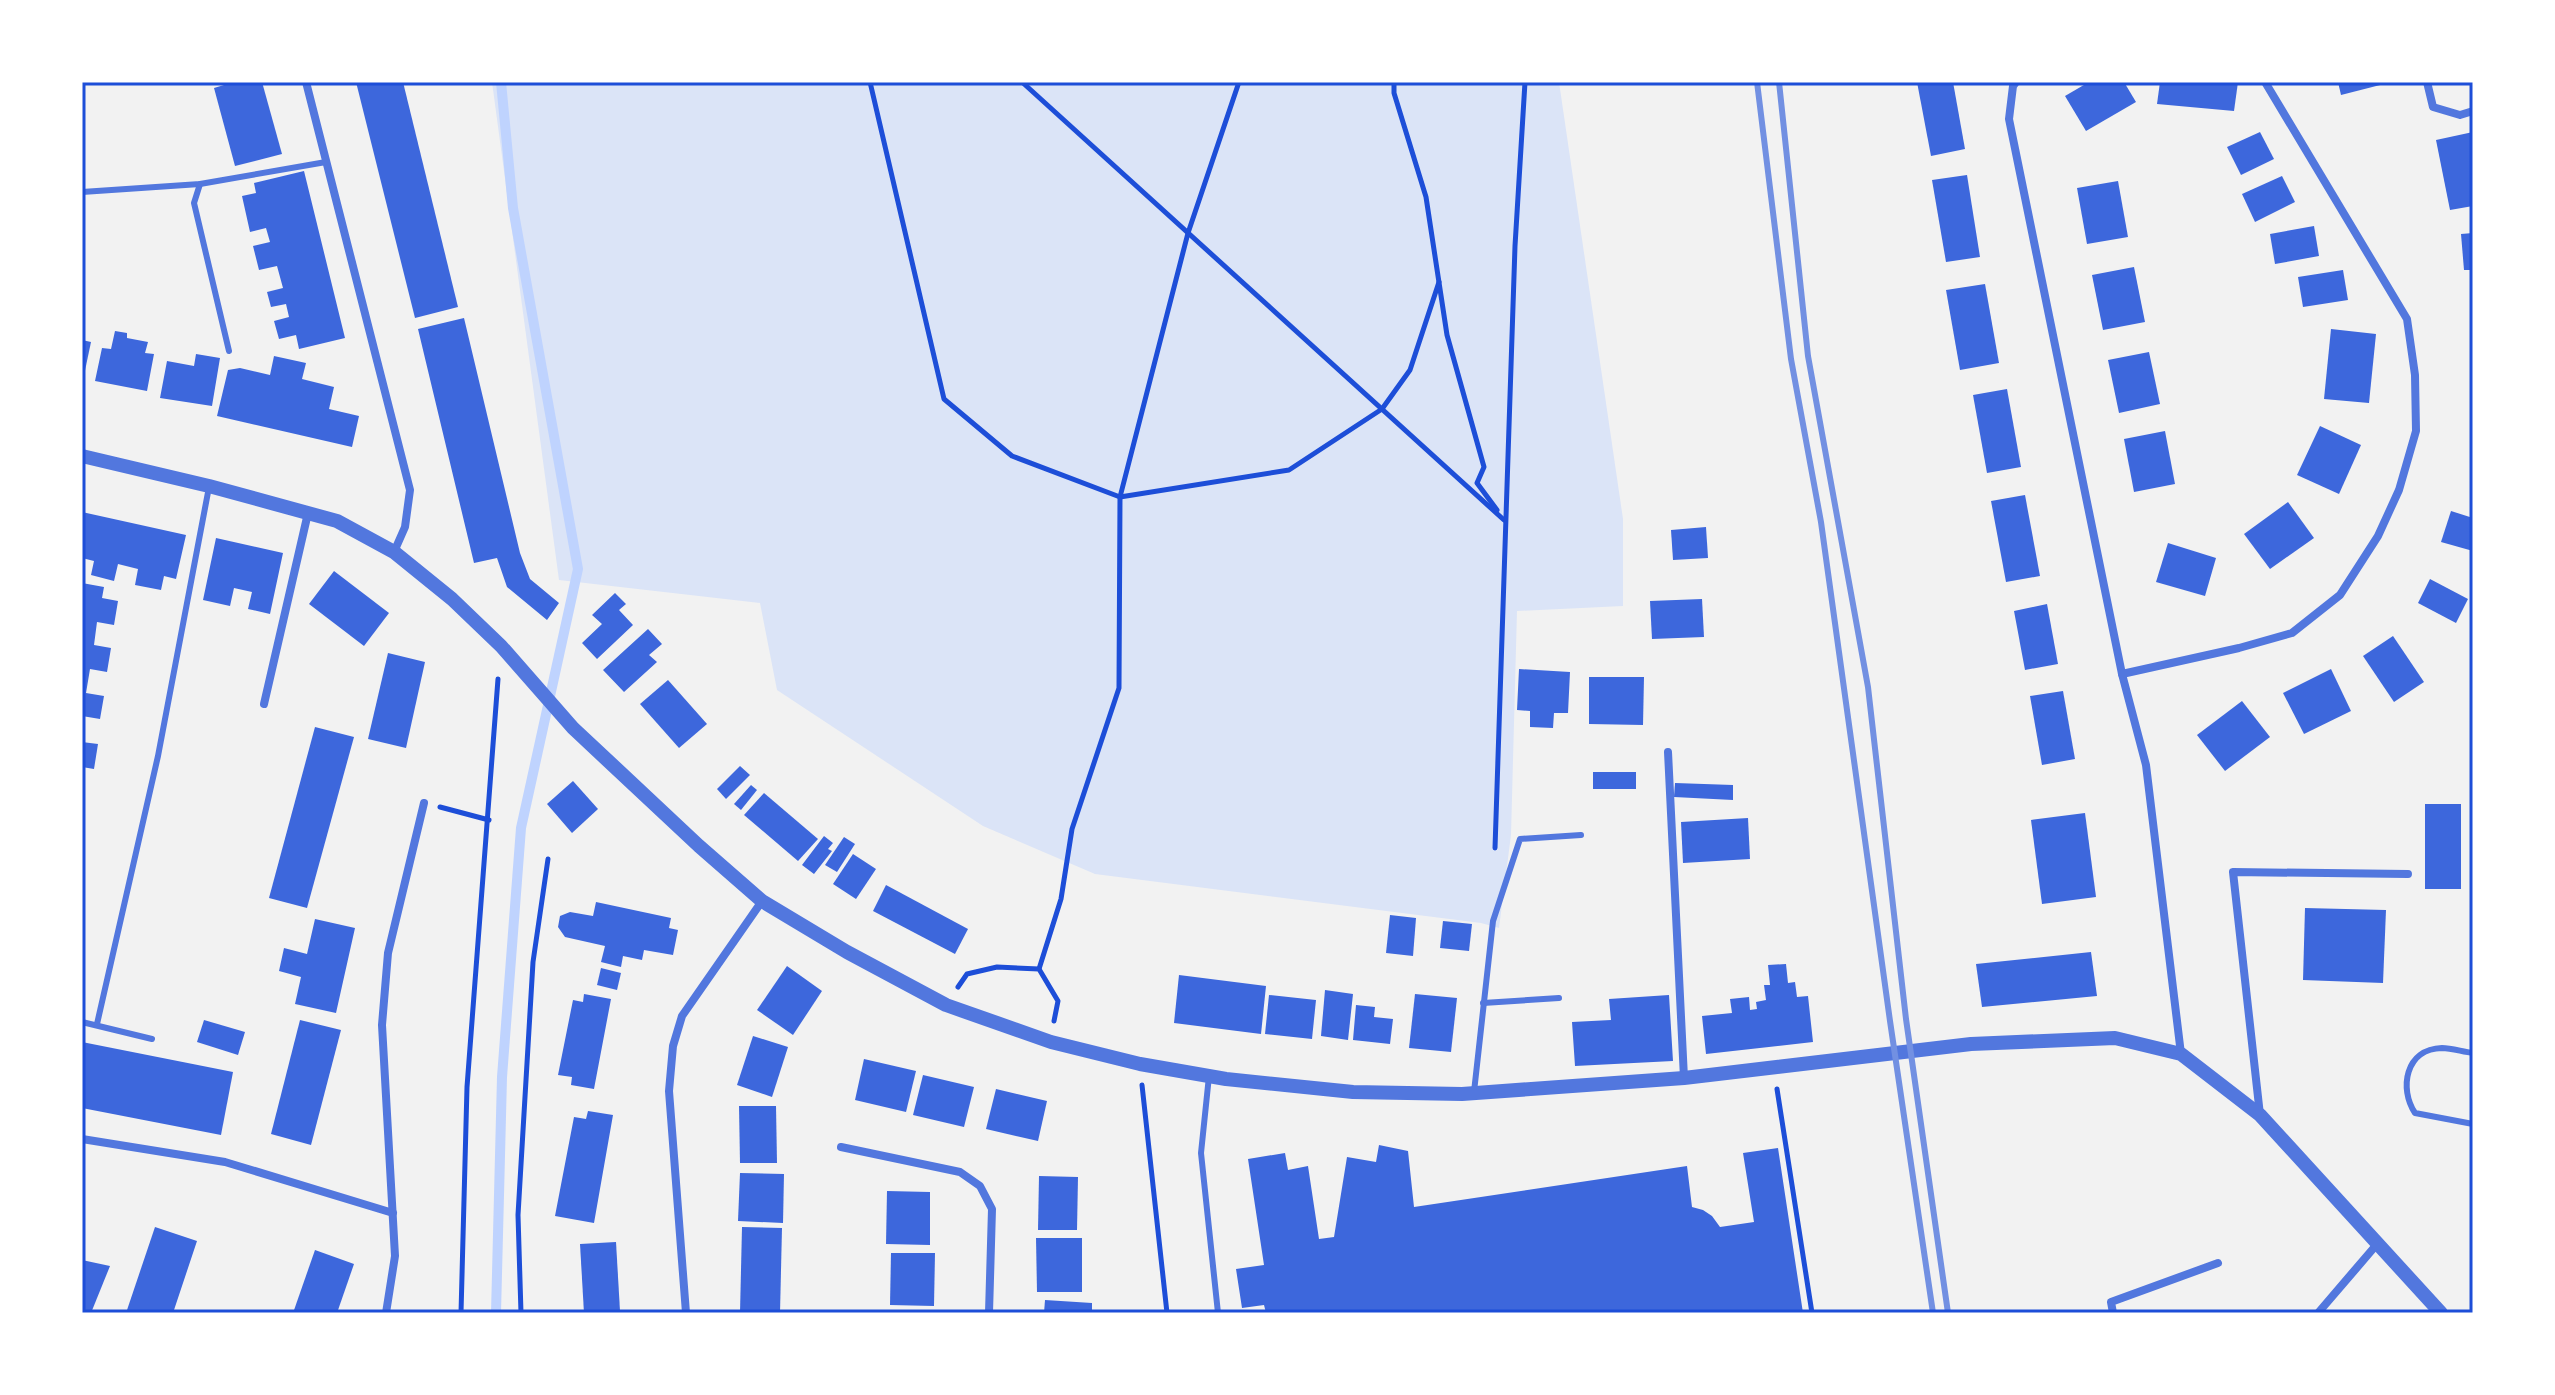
<svg xmlns="http://www.w3.org/2000/svg" width="2555" height="1395" viewBox="0 0 2555 1395" font-family="'Alegreya Sans',sans-serif">
<style>
.green{fill:#dbe4f7}
.lines{fill:none;stroke-linecap:round;stroke-linejoin:round}
.stream{stroke:#bfd3fe;stroke-width:10}
.building{fill:#3d67dc}
.path{stroke:#1d4ed8;stroke-width:5}
.service{stroke:#5277de;stroke-width:6}
.minor{stroke:#5277de;stroke-width:8}
.tertiary{stroke:#5277de;stroke-width:14}
.rail{stroke:#7290e2;stroke-width:6}
.neatline{fill:none;stroke:#1d4ed8;stroke-width:3}
</style>
<rect width="100%" height="100%" fill="#f2f2f2"/>
<!-- green -->
<path class="green" d="M492,82H1559L1623,519V606L1517,611L1511,835L1499,928L1481,923L1095,874L983,826L777,690L760,603L559,580Z"/>
<g class="lines">
<!-- stream -->
<path class="stream" d="M496,1313L502,1077L521,828L578,569L513,208L501,82"/>
</g>
<!-- building -->
<g class="building">
<path d="M234,82H262L282,154L235,166L214,88Z"/>
<path d="M356,82H403L458,307L415,318Z"/>
<path d="M1917,82H1953L1965,149L1931,156Z"/>
<path d="M2089,82H2124L2136,102L2086,131L2065,96Z"/>
<path d="M2160,82H2238L2234,111L2157,104Z"/>
<path d="M2338,82H2388V83L2341,95Z"/>
<path d="M2260,132L2274,159L2241,175L2227,147Z"/>
<path d="M2473,132V206L2450,210L2436,140Z"/>
<path d="M304,171L345,338L299,349L296,335L279,339L274,321L289,317L286,304L271,307L267,292L283,288L277,266L259,270L253,246L270,242L266,228L250,232L242,196L256,193L254,183Z"/>
<path d="M1967,175L1980,257L1946,262L1932,180Z"/>
<path d="M2282,176L2295,202L2255,222L2242,194Z"/>
<path d="M2118,181L2128,237L2087,244L2077,188Z"/>
<path d="M2314,226L2319,256L2275,264L2270,234Z"/>
<path d="M2473,233V270H2464L2461,234Z"/>
<path d="M2134,267L2145,322L2103,330L2092,275Z"/>
<path d="M2343,270L2348,300L2303,307L2298,277Z"/>
<path d="M1985,284L1999,363L1960,370L1946,290Z"/>
<path d="M464,318L520,553L530,579L559,603L547,620L507,587L497,558L474,563L418,329Z"/>
<path d="M2331,329L2376,334L2369,403L2324,399Z"/>
<path d="M115,331L127,333V338L148,342L145,353L154,354L147,391L95,381L102,348L111,349Z"/>
<path d="M82,340L91,342L83,380L82,379Z"/>
<path d="M2149,352L2160,404L2119,413L2108,360Z"/>
<path d="M196,354L220,358L212,406L160,398L167,361L194,366Z"/>
<path d="M274,356L306,363L302,379L334,387L329,409L359,416L352,447L217,416L228,370L240,368L270,375Z"/>
<path d="M2007,389L2021,467L1987,473L1973,395Z"/>
<path d="M2320,426L2361,445L2339,494L2297,475Z"/>
<path d="M2165,431L2175,484L2134,492L2124,439Z"/>
<path d="M2025,495L2040,576L2006,582L1991,501Z"/>
<path d="M2288,502L2314,538L2270,569L2244,534Z"/>
<path d="M2451,511L2473,518V551L2441,542Z"/>
<path d="M82,512L186,535L176,579L164,576L161,590L135,585L138,569L118,564L114,581L91,575L94,561L82,558Z"/>
<path d="M1706,527L1708,558L1673,560L1671,530Z"/>
<path d="M216,538L283,553L270,614L248,609L252,592L234,588L230,606L203,600Z"/>
<path d="M2168,543L2216,558L2205,596L2156,582Z"/>
<path d="M334,571L389,613L364,646L309,604Z"/>
<path d="M2430,579L2468,599L2456,623L2418,603Z"/>
<path d="M82,583L104,587L102,598L118,601L114,625L97,622L94,645L111,648L107,672L90,669L86,693L104,696L100,719L82,716Z"/>
<path d="M615,593L626,604L619,610L633,625L597,659L582,643L602,624L592,615Z"/>
<path d="M1702,599L1704,637L1652,639L1650,601Z"/>
<path d="M2047,604L2058,664L2025,670L2014,611Z"/>
<path d="M648,629L662,644L649,655L657,662L624,692L603,670Z"/>
<path d="M2393,636L2424,682L2394,702L2363,656Z"/>
<path d="M388,653L425,662L406,748L368,739Z"/>
<path d="M1519,669L1570,672L1568,713H1554L1553,728L1530,727V711L1517,710Z"/>
<path d="M2331,669L2351,711L2304,734L2283,693Z"/>
<path d="M1589,677H1644L1643,725L1589,724Z"/>
<path d="M668,680L707,724L679,748L640,704Z"/>
<path d="M2063,691L2075,759L2042,765L2030,696Z"/>
<path d="M2242,701L2270,737L2225,771L2197,735Z"/>
<path d="M315,727L354,737L307,908L269,898Z"/>
<path d="M82,742L98,744L94,769L82,767Z"/>
<path d="M740,766L750,775L726,799L717,789Z"/>
<rect x="1593" y="772" width="43" height="17"/>
<path d="M573,781L598,809L572,833L547,804Z"/>
<path d="M1675,783L1733,785V800L1674,797Z"/>
<path d="M751,785L757,790L741,810L734,804Z"/>
<path d="M764,793L818,839L798,861L744,815Z"/>
<rect x="2425" y="804" width="36" height="85"/>
<path d="M2085,813L2096,897L2042,904L2031,820Z"/>
<path d="M1748,818L1750,859L1683,863L1681,822Z"/>
<path d="M824,836L833,843L828,849L832,851L814,874L802,865Z"/>
<path d="M844,837L855,844L837,872L825,865Z"/>
<path d="M853,854L876,869L856,899L833,884Z"/>
<path d="M886,885L968,929L955,954L873,911Z"/>
<path d="M596,902L671,918L669,928L678,930L673,955L644,950L642,960L623,956L621,967L601,962L605,946L565,937L558,927L560,916L570,912L593,916Z"/>
<path d="M2305,908L2386,910L2383,983L2303,980Z"/>
<path d="M1390,915L1416,918L1413,956L1386,953Z"/>
<path d="M315,919L355,928L336,1013L295,1004L301,977L279,971L284,948L307,954Z"/>
<path d="M1443,921L1472,924L1469,951L1440,948Z"/>
<path d="M2091,952L2097,996L1982,1007L1976,964Z"/>
<path d="M1786,964L1788,983L1795,982L1797,997L1808,996L1813,1042L1706,1054L1702,1016L1732,1013L1730,999L1749,997L1750,1010L1757,1009L1756,1002L1766,1000L1764,985H1770L1768,965Z"/>
<path d="M787,966L822,991L793,1035L757,1010Z"/>
<path d="M601,968L621,973L617,990L597,985Z"/>
<path d="M1179,975L1266,986L1261,1034L1174,1023Z"/>
<path d="M1325,990L1353,994L1348,1040L1321,1036Z"/>
<path d="M584,994L611,999L594,1089L571,1085L572,1077L558,1075L573,1000L583,1002Z"/>
<path d="M1415,994L1457,998L1451,1052L1409,1048Z"/>
<path d="M1269,995L1316,1000L1312,1039L1265,1034Z"/>
<path d="M1669,995L1673,1061L1575,1066L1572,1022L1611,1020L1609,999Z"/>
<path d="M1356,1005L1375,1007L1374,1017L1393,1019L1390,1044L1353,1040Z"/>
<path d="M204,1020L245,1032L238,1055L197,1042Z"/>
<path d="M300,1020L341,1030L311,1145L271,1134Z"/>
<path d="M753,1036L788,1047L772,1097L737,1085Z"/>
<path d="M82,1042L233,1072L221,1135L82,1108Z"/>
<path d="M864,1059L916,1071L906,1112L855,1100Z"/>
<path d="M923,1075L974,1087L964,1127L913,1115Z"/>
<path d="M996,1089L1047,1101L1038,1141L986,1129Z"/>
<path d="M739,1106H776L777,1163H740Z"/>
<path d="M588,1111L613,1115L594,1223L555,1216L574,1117L586,1119Z"/>
<path d="M1379,1145L1408,1151L1414,1207L1687,1166L1692,1207L1703,1210L1712,1216L1720,1227L1754,1222L1743,1153L1778,1148L1803,1313H1266L1264,1305L1242,1308L1236,1269L1264,1265L1248,1159L1285,1153L1288,1170L1308,1166L1319,1239L1334,1237L1347,1157L1376,1162Z"/>
<path d="M740,1173L784,1174L783,1223L738,1221Z"/>
<path d="M1039,1176L1078,1177L1077,1230H1038Z"/>
<path d="M887,1191L930,1192V1245L886,1244Z"/>
<path d="M155,1227L197,1241L173,1313H126Z"/>
<path d="M742,1227L782,1228L780,1313H740Z"/>
<path d="M1036,1238H1082V1292H1037Z"/>
<path d="M616,1242L620,1311L584,1313L580,1244Z"/>
<path d="M315,1250L354,1264L337,1313H293Z"/>
<path d="M891,1253H935L934,1306L890,1305Z"/>
<path d="M82,1260L110,1266L91,1313H82Z"/>
<path d="M1045,1300L1092,1303V1313H1044Z"/>
</g>
<g class="lines">
<!-- path -->
<g class="path">
<path d="M870,82L944,399L1012,456L1120,497L1289,470L1382,409L1410,370L1439,282"/>
<path d="M1022,82L1504,520"/>
<path d="M1394,82V93L1426,197L1447,335L1484,467L1477,483L1497,510"/>
<path d="M440,807L489,820"/>
<path d="M1495,848L1515,246L1525,82"/>
<path d="M1039,969L1061,899L1072,829L1119,688L1120,497L1188,233L1239,82"/>
<path d="M958,987L967,974L997,967L1039,969L1058,1001L1054,1021"/>
<path d="M1142,1085L1167,1313"/>
<path d="M1777,1089L1812,1313"/>
<path d="M461,1313L467,1087L498,679"/>
<path d="M521,1313L518,1215L533,962L548,859"/>
</g>
<!-- service -->
<g class="service">
<path d="M200,184L194,203L229,351"/>
<path d="M82,192L200,184L326,162"/>
<path d="M1483,1003L1559,998"/>
<path d="M82,1022L152,1039"/>
<path d="M97,1024L158,756L209,487"/>
<path d="M2473,1053C2463,1052 2452,1048 2442,1048C2405,1049 2399,1089 2415,1113L2473,1124"/>
<path d="M1209,1076L1201,1153L1218,1313"/>
<path d="M1474,1092L1493,921L1520,839L1581,835"/>
</g>
<!-- minor -->
<g class="minor">
<path d="M306,82L410,490L405,527L394,552"/>
<path d="M2016,82L2013,86L2009,119L2122,674L2146,765L2181,1054"/>
<path d="M2427,82L2433,107L2460,115L2473,111"/>
<path d="M2122,674L2239,648L2292,633L2340,595L2378,536L2399,490L2416,431L2415,375L2407,319L2265,82"/>
<path d="M264,704L308,513"/>
<path d="M1668,752L1684,1078"/>
<path d="M2260,1115L2233,872L2408,874"/>
<path d="M82,1139L225,1162L393,1213"/>
<path d="M841,1147L960,1172L980,1186L992,1209L989,1313"/>
<path d="M386,1313L395,1256L382,1025L388,953L424,803"/>
<path d="M686,1313L669,1091L673,1046L682,1016L762,901"/>
<path d="M2113,1313L2111,1302L2218,1263"/>
<path d="M2318,1313L2378,1243"/>
</g>
<!-- tertiary -->
<path class="tertiary" d="M82,456L209,486L337,521L394,552L452,599L501,646L573,728L699,846L762,901L847,952L946,1005L1051,1042L1140,1064L1226,1079L1353,1092L1462,1094L1684,1078L1971,1044L2115,1038L2181,1054L2260,1115L2441,1313"/>
<!-- rail -->
<g class="rail">
<path d="M1757,82L1791,359L1821,522L1890,1021L1933,1313"/>
<path d="M1779,82L1808,356L1868,687L1906,1019L1948,1313"/>
</g>
</g>
<!-- border -->
<rect width="2555" height="1395" fill="none" stroke="#ffffff" stroke-width="168"/>
<rect x="84" y="84" width="2387" height="1227" class="neatline"/>
</svg>
